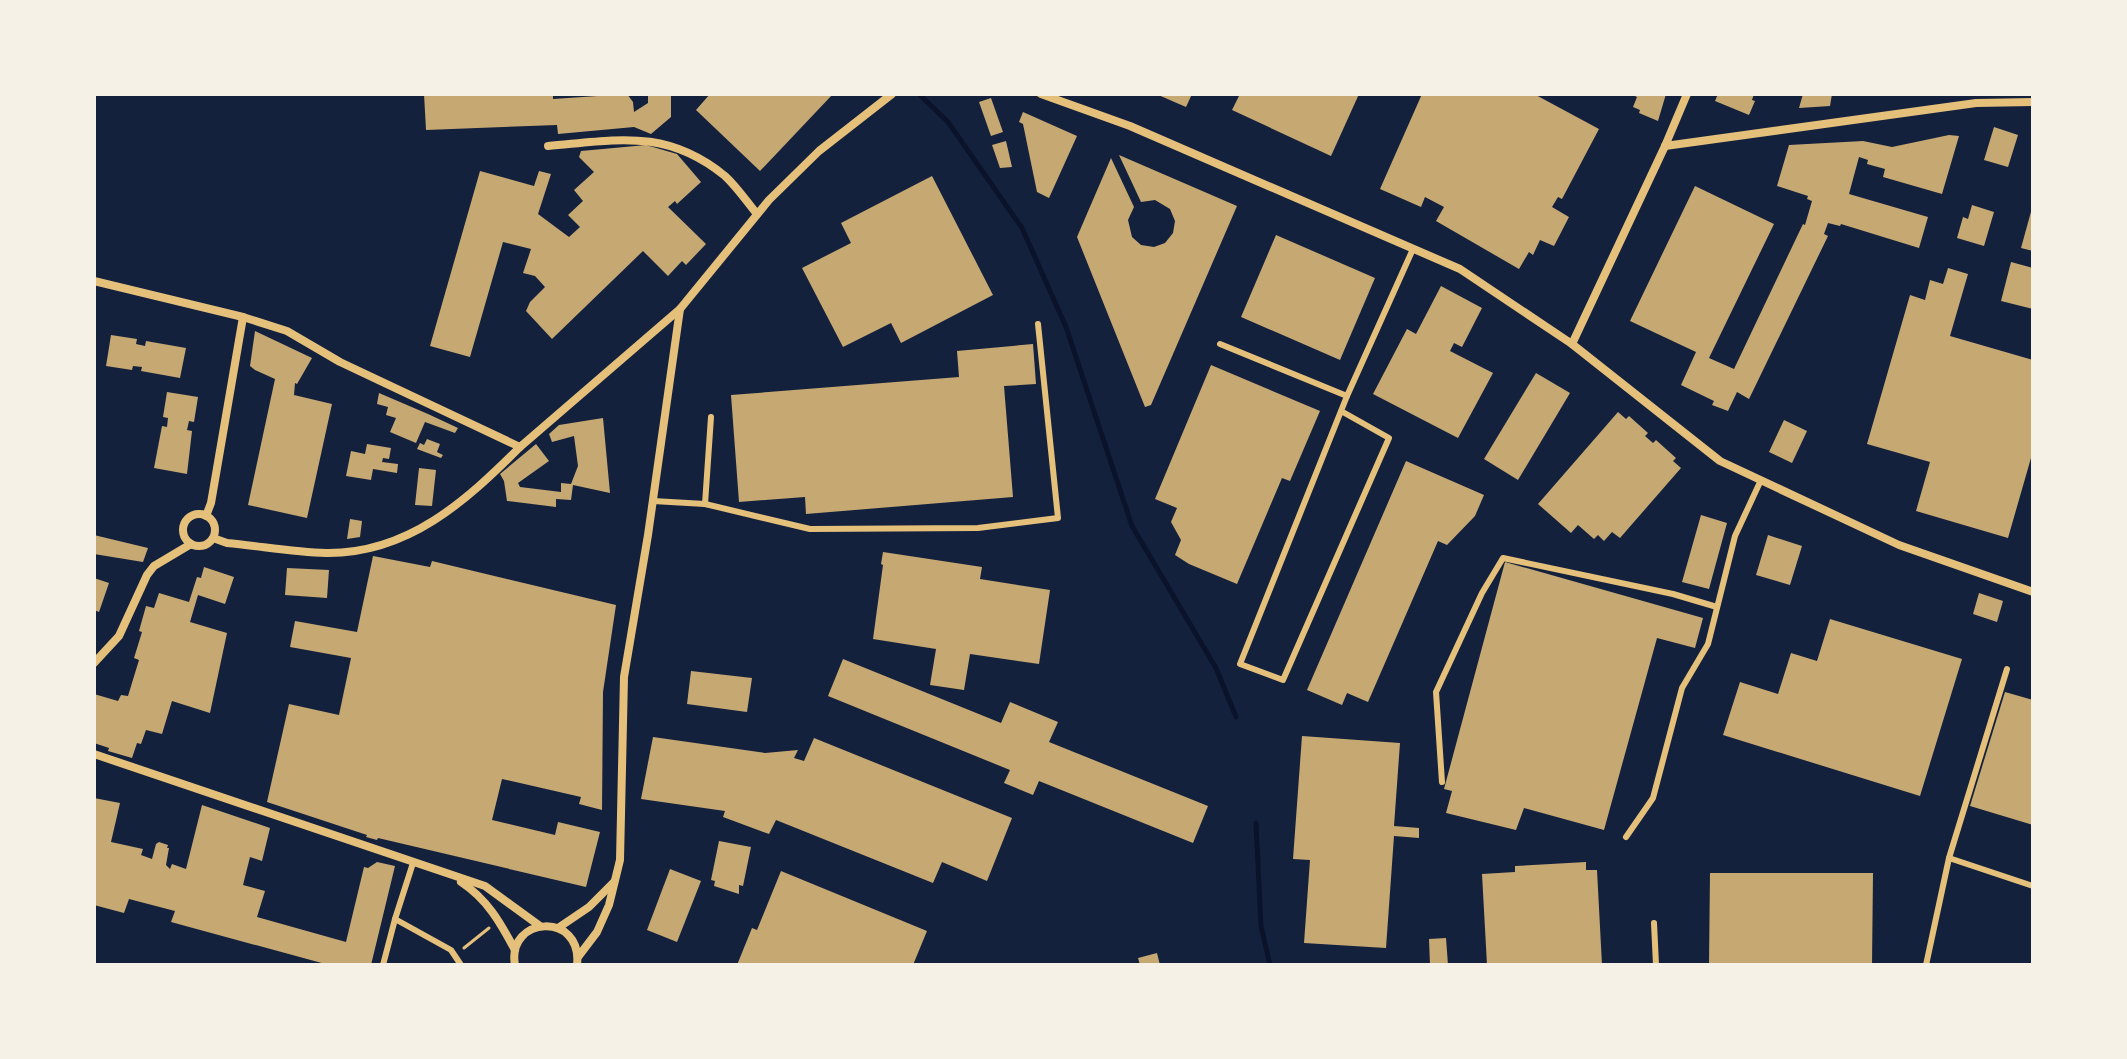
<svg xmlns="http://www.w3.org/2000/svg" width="2127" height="1059" viewBox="0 0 2127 1059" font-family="'Roboto Condensed',sans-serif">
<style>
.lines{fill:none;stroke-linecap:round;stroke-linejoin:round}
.stream{stroke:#0b132b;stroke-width:5}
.building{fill:#c6a872}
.path{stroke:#e5c07b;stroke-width:3}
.service{stroke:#e5c07b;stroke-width:6}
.minor{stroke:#e5c07b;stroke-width:8}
</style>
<rect width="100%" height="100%" fill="#14213d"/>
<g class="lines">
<!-- stream -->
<g class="stream">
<path d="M919,94L948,122L1022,228L1066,327L1132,526L1216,668L1236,717"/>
<path d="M1256,823L1261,926L1270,965"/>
</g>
</g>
<!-- building -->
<g class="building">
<path d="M424,94H553V99L627,94L633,102L634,112L648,103V94H671V117L651,134L634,127L558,134L557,125L426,130Z"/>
<path d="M710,94H833L760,171L696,110Z"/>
<path d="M1156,94H1192L1186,107Z"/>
<path d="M1240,94H1359L1331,156L1232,110Z"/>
<path d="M1422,94H1534L1599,129L1562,199L1558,197L1552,207L1569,217L1554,246L1540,240L1533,255L1529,252L1519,269L1436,221L1444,207L1425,197L1421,207L1380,189Z"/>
<path d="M1631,94H1666L1658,121L1639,113L1640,110L1633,107L1637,97Z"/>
<path d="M1718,94H1754L1752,100L1755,101L1749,115L1715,101Z"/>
<path d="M1803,94H1832L1830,106L1799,108Z"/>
<path d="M991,98L1003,132L991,136L979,102Z"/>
<path d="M1023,112L1077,136L1049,198L1037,192L1023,124L1019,122Z"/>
<path d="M1994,127L2018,135L2008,167L1984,160Z"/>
<path d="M1949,135L1959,136L1942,194L1883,177L1885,169L1867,164L1868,160L1859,157L1849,194L1928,217L1919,248L1841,224L1840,226L1828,223L1824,234L1828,236L1749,399L1737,392L1728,411L1712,405L1714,401L1681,385L1696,352L1630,321L1695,186L1774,224L1709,358L1734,369L1803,224L1805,225L1812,201L1807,199L1808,196L1777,186L1789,145L1863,141L1892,147Z"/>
<path d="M1006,141L1012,167L1000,168L992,145Z"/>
<path d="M646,145L677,154L701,182L677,204L675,201L668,207L706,244L686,265L682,261L668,276L643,251L552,339L526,311L530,302L545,287L535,276L523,273L531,249L503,242L470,357L430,346L480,171L534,186L539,171L551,174L538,214L569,237L580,227L568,215L583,201L574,190L594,172L579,157L581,151Z"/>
<path d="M1119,155L1237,206L1151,405L1145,407L1077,237L1111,158L1134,207L1128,220L1132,237L1141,245L1154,247L1165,243L1173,233L1175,221L1170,209L1155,200L1141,202Z"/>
<path d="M932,176L993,295L901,343L891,323L843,347L802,268L851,243L841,223Z"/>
<path d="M1972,205L1994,212L1984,246L1957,238L1963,217L1968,219Z"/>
<path d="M2032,208H2033V251L2021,248Z"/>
<path d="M1276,235L1375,278L1340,360L1241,317Z"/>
<path d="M2011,262L2033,268V309L2001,301Z"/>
<path d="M1948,268L1968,274L1950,336L2033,360V451L2008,538L1916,511L1930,462L1867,444L1910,295L1925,300L1930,280L1943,284Z"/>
<path d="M1441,286L1482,308L1462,347L1454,343L1450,351L1493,373L1458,438L1373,394L1407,329L1416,334Z"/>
<path d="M255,331L312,358L297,384L295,383L294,395L332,404L307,518L248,505L275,379L255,370L250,366Z"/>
<path d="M111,335L137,339L136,344L145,346L146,341L186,348L180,378L141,371L142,367L133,366L132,370L106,366Z"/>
<path d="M1033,344L1036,384L1004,386L1013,497L806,514L805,497L739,502L731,395L959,377L957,351Z"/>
<path d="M1211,365L1320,411L1290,481L1282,478L1237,584L1189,564L1175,555L1181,540L1171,522L1177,508L1155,499Z"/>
<path d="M1536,373L1570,393L1518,480L1484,459Z"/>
<path d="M167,392L198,397L194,422L189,421L187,430L192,431L187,474L154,468L162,426L167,427L168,418L163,417Z"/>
<path d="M379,393L428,414L458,428L455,433L425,422L416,443L390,432L396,418L386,415L388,407L377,404Z"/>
<path d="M1618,412L1626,419L1629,416L1648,433L1645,436L1653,443L1656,440L1676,458L1673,461L1681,468L1620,538L1612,532L1604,541L1598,535L1594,539L1578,525L1571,533L1538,504Z"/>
<path d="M603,418L610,493L573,485L571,500L556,499V507L507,501L504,481L500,474L536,444L549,461L518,483L520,487L561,492V483L571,484L578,466L574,436L552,442L549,434L559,425Z"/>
<path d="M1784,420L1807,431L1792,463L1769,452Z"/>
<path d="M427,439L440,444L437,452L443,455L441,458L417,449L420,443L424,445Z"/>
<path d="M367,444L391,448L389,459L383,458L382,462L398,464L397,473L373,469L371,480L346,476L351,451L365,454Z"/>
<path d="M1406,461L1484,495L1475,516L1447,545L1438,541L1368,702L1347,693L1342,705L1307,690Z"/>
<path d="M419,468L436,470L432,506L415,505Z"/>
<path d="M1701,515L1727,523L1709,589L1682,582Z"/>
<path d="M350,519L362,521L360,537L347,539Z"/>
<path d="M94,535L148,548L143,562L94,554Z"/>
<path d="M1768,535L1802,546L1790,585L1756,575Z"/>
<path d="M883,552L982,567L980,579L1050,590L1039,664L970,654L964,690L930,685L936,649L873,639L883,565L881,564Z"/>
<path d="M373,556L430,567L432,561L616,605L603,692L602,810L579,804L581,797L502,779L492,820L555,835L558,822L600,832L586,887L378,838L377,840L366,837L367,835L267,802L289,704L339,715L351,658L290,647L295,621L357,632Z"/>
<path d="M1505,562L1703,618L1695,648L1657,638L1604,830L1524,808L1516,830L1446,813L1452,791L1444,789Z"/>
<path d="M204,567L234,577L225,604L198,595L190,622L227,633L210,713L172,701L162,734L146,730L141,744L137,743L132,758L108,751L109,748L94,743V694L118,701L121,695L128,696L139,660L134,658L142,632L139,631L146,606L154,608L159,593L189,602L197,577L201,578Z"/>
<path d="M287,568L329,570L327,598L285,595Z"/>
<path d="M94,578L109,583L99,612L94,610Z"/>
<path d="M1979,593L2003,601L1997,622L1973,614Z"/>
<path d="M1830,619L1962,659L1920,796L1723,735L1740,682L1778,694L1791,653L1817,661Z"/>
<path d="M843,659L1001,723L1010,702L1058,722L1049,742L1208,806L1193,843L1039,781L1033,795L1004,783L1010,770L828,696Z"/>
<path d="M691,671L752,678L747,712L687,704Z"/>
<path d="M2005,692L2033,700V825L1970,806Z"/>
<path d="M1302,736L1400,743L1394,826L1419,828V838L1394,836L1386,948L1304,943L1310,860L1293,859Z"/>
<path d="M653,737L765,753L798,750L794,758L804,761L814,738L1012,818L987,881L942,862L933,883L776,820L769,834L723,817L725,811L641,799Z"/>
<path d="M94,798L120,803L111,842L143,849L141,855L152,859L156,844L159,842L168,845L167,848H169L166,865L170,869L172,864L186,869L202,805L270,828L262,861L250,857L243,885L265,891L257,917L346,942L364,867L368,868L377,862L395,866L371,965H329L171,922L175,911L129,899L124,913L94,905Z"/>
<path d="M719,841L751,847L743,886L739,885V894L714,886L715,881L711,880Z"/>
<path d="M1586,862V870H1597L1602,965H1487L1482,874L1515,872V866Z"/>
<path d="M670,869L701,881L677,942L647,930Z"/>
<path d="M781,871L927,931L913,965H737L752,928L757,930Z"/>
<path d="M1710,873H1873L1872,965H1709Z"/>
<path d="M1446,938L1448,965H1430L1429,939Z"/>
<path d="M1157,953L1160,965H1140L1138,958Z"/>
</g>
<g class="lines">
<!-- path -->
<path class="path" d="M464,948L489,928"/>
<!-- service -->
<g class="service">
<path d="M1220,344L1347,396L1413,249"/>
<path d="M1341,411L1389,438L1283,680L1240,664L1347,396"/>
<path d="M653,501L705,504L810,529L978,528L1058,518L1038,324"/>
<path d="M705,504L711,417"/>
<path d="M1442,782L1436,692L1482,593L1503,558L1673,594L1717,607"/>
<path d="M1626,837L1653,798L1682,688L1708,644L1735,536L1761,480"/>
<path d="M1949,858L2033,886"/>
<path d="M413,863L395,919L451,950L461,965"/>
<path d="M1654,923L1656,965"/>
<path d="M383,965L395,919"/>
<path d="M1926,965L1949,858L2007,669"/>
</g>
<!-- minor -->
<g class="minor">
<path d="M1041,94L1130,126L1460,269L1572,344L1720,461L1899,545L2033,592"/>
<path d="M548,146C617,140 666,128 725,176C737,187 747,202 757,214"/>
<path d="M1665,146L1976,103L2033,102"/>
<path d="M94,281L243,317L287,331L340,362L520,447L680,309"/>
<path d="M1572,344L1665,146L1687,94"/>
<circle cx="199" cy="530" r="16"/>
<path d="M206,516L211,503L243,317"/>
<path d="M213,538L227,543C260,546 293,552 326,553C408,554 466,501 520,447"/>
<path d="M94,663L119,636L147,575L154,566L191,544"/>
<path d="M94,754L485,886L540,926"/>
<path d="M461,882C487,899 500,922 515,950"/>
<path d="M558,928L589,907L614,882"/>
<path d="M578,957L597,932L609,905L620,860L624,677L648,535L680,309L769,200L819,151L892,94"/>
<path d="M515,965C506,916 583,911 577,965"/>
</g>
</g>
<!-- border -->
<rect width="2127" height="1059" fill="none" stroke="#f6f1e7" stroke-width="192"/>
</svg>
